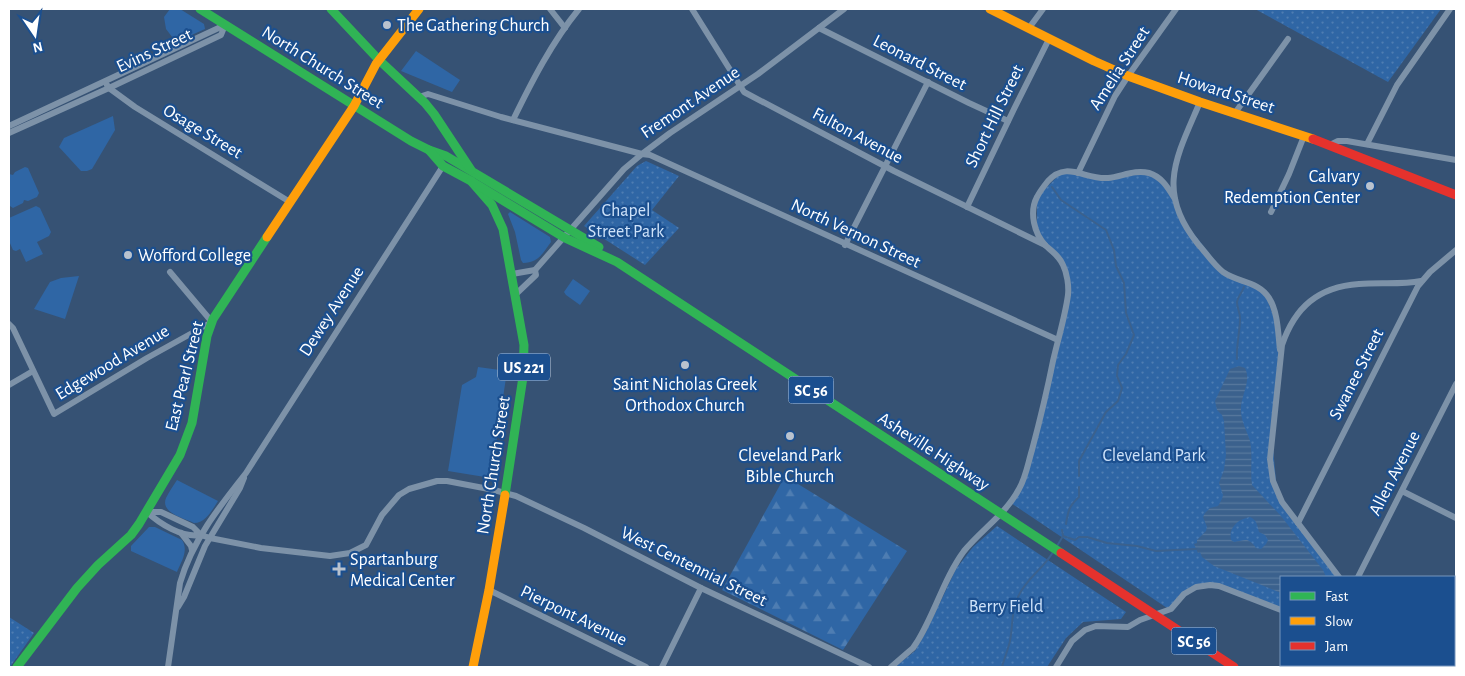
<svg xmlns="http://www.w3.org/2000/svg" width="1465" height="676" viewBox="0 0 1465 676" font-family="'Alegreya Sans',sans-serif">
<style>
.green{fill:#2f66a5}
.forest{fill:url(#forest-firs)}
.park{fill:url(#park-dots)}
.water{fill:url(#water-rules);fill-rule:evenodd}
.lines{fill:none;stroke-linecap:round;stroke-linejoin:round}
.stream{stroke:#3b618d;stroke-width:2}
.street{stroke:#7d92a8;stroke-width:6}
.fast{stroke:#30b455;stroke-width:9}
.slow{stroke:#ff9f0a;stroke-width:9}
.jam{stroke:#e5322d;stroke-width:9}
.poi-dot{fill:#b9c2ce;stroke:#1b4f8f;stroke-width:2}
.labels{text-anchor:middle;stroke-width:4.5;stroke-linejoin:round;paint-order:stroke}
.shield{fill:#1b4f8f;stroke:#bbcadd;stroke-width:1}
.shield-label{font-size:16px;font-weight:bold;fill:#fff}
.poi-label{font-size:18px;fill:#fff;stroke:#1b4f8f;text-anchor:start}
.street-label{font-size:18px;fill:#fff;stroke:#1b4f8f}
.park-label{font-size:18px;fill:#cfe3fa;stroke:#1b4f8f}
</style>
<defs>
<pattern id="forest-firs" width="22" height="20" patternUnits="userSpaceOnUse" patternTransform="scale(1.25)"><rect width="22" height="20" fill="#2f66a5"/><path d="M5 1l3.5 6h-7zM16 11l3.5 6h-7z" fill="#4e7db2"/></pattern>
<pattern id="park-dots" width="8" height="8" patternUnits="userSpaceOnUse" patternTransform="scale(1.25)"><rect width="8" height="8" fill="#2f66a5"/><path d="M2 2h.1M6 6h.1" fill="none" stroke="#4e7db2" stroke-width="1.8" stroke-linecap="round"/></pattern>
<pattern id="water-rules" width="6" height="5" patternUnits="userSpaceOnUse" patternTransform="scale(1.25)"><rect width="6" height="5" fill="#3b618d"/><path d="M0 2.5h6" fill="none" stroke="#58799e"/></pattern>
</defs>
<rect width="100%" height="100%" fill="#365274"/>
<!-- green -->
<g class="green">
<path d="M170,9H180L204,24L205,29L176,42L166,29L164,17Z"/>
<path d="M416,51L460,80L452,92L401,71Z"/>
<path d="M113,116L115,130L92,169L87,171H81L59,147L64,138Z"/>
<path d="M25,167L28,168L39,193L37,197L28,201L24,200L23,203L13,208L10,206L9,207V174L13,175L15,172Z"/>
<path d="M36,206L40,208L51,232L49,236L37,242L43,254L26,262L20,249L16,251L13,250L9,241V218Z"/>
<path d="M510,212L550,237L551,242C543,253 538,263 523,263L521,260L515,232L508,214Z"/>
<path d="M79,276L65,319L34,309L50,282L61,278Z"/>
<path d="M573,279L590,291L580,305L566,295L564,292Z"/>
<path d="M478,367L507,371L491,478L448,471L462,385L476,377Z"/>
<path d="M177,480L218,501C212,510 206,523 194,523C184,518 160,513 166,498C169,492 173,486 177,480Z"/>
<path d="M149,527H155L182,540C189,551 181,562 177,572L131,551V546Z"/>
</g>
<!-- forest -->
<path class="forest" d="M785,476L907,551L843,650L722,590Z"/>
<!-- park -->
<g class="park">
<path d="M1255,9H1441L1388,82Z"/>
<path d="M646,161L679,176L652,210L679,228L645,265L584,226L637,166Z"/>
<path d="M1062,172L1108,178L1149,173L1174,189L1178,214L1225,273L1264,291L1276,323L1279,344L1272,436L1277,492L1339,577H1281V609L1228,589L1196,587L1170,610L1011,503L1028,466L1068,295L1064,267L1037,230V197Z"/>
<path d="M997,526L1126,612L1121,619L1083,622L1066,638L1047,667H895L915,651L926,632L956,569L973,547Z"/>
<path d="M9,617L34,633L10,667H9Z"/>
</g>
<!-- water -->
<path class="water" d="M1239,366L1245,368C1252,382 1240,396 1241,411C1241,421 1247,431 1250,441C1253,455 1250,471 1252,485L1281,516L1323,570L1326,577H1281V593L1214,566L1202,557L1200,552L1198,553L1194,544L1197,543V540L1206,531L1207,527L1203,517L1205,513L1210,508L1218,506L1222,499L1223,495L1219,483L1224,470L1226,455L1224,421L1222,415L1217,410L1215,401L1230,369ZM1250,517C1257,520 1257,525 1259,532L1265,535L1268,540L1266,544L1261,549L1256,548C1248,537 1246,540 1234,542L1231,540C1228,528 1238,519 1250,517Z"/>
<g class="lines">
<!-- stream -->
<g class="stream">
<path d="M1052,187L1061,200L1106,230L1114,250L1116,266L1124,283L1126,313L1134,335L1126,354L1118,365L1117,376L1122,388L1118,401L1106,412L1079,461V476"/>
<path d="M1237,359C1236,346 1240,332 1240,318C1240,312 1237,308 1237,302C1238,296 1242,293 1244,287"/>
<path d="M1066,524C1068,511 1069,506 1079,497V487"/>
<path d="M1063,536L1075,540L1079,537H1087L1107,543L1137,546L1156,551L1196,549"/>
<path d="M1057,546L1063,536L1062,530"/>
<path d="M1454,618H1456"/>
<path d="M1002,667C1004,659 1008,650 1010,641C1013,626 1011,609 1019,595C1027,578 1044,568 1053,552"/>
</g>
<!-- street -->
<g class="street">
<path d="M550,9L565,28"/>
<path d="M692,9L744,92L894,171L1045,245"/>
<path d="M819,28L969,103L1008,121"/>
<path d="M1029,28L1043,9"/>
<path d="M107,85L109,88L135,107L290,202"/>
<path d="M419,97L428,94L501,117L642,154L670,133L758,74L844,9"/>
<path d="M1200,102C1177,156 1155,191 1198,244C1206,253 1213,264 1223,272C1239,283 1258,281 1269,298C1278,312 1278,333 1280,350"/>
<path d="M1235,113L1288,39"/>
<path d="M513,120C532,81 552,42 579,9"/>
<path d="M9,126L225,25"/>
<path d="M9,133L109,88L221,35L225,25"/>
<path d="M1367,144L1397,85L1450,9"/>
<path d="M1330,145L1338,141H1347L1456,160"/>
<path d="M1078,173L1115,96L1128,76L1176,9"/>
<path d="M967,207L1014,109L1049,39"/>
<path d="M1271,212L1289,174L1304,136"/>
<path d="M845,245L928,82"/>
<path d="M512,274L535,270L624,169L642,154L650,155L1058,340"/>
<path d="M516,294L536,275L535,270"/>
<path d="M9,324L13,328L54,414L147,358L212,322L170,272"/>
<path d="M9,385L33,371"/>
<path d="M1402,491L1456,518"/>
<path d="M1298,523L1418,286L1430,272L1456,250"/>
<path d="M181,533L191,546L192,550"/>
<path d="M201,535C182,538 160,524 147,512H161L193,527L201,535L210,538L261,548L330,556L350,553L366,545L382,515L399,495L409,489L437,481H447L494,490L516,496L584,528L701,588L869,667"/>
<path d="M1339,577L1282,502L1273,481L1270,459L1282,345C1295,307 1318,287 1359,284C1380,282 1400,285 1421,281"/>
<path d="M1358,577L1456,384"/>
<path d="M489,590L646,667"/>
<path d="M1454,595L1456,590"/>
<path d="M178,607L184,597L205,546L240,488L244,478"/>
<path d="M1454,639H1456"/>
<path d="M1398,665L1403,667"/>
<path d="M168,667L180,583C192,541 219,507 246,473L443,166"/>
<path d="M662,667L701,588"/>
<path d="M891,667L913,648L917,642C935,613 944,578 964,551C981,530 1006,514 1019,489C1026,477 1028,463 1032,450C1040,420 1047,391 1053,361C1058,339 1065,317 1068,295C1069,286 1067,273 1063,265C1059,256 1053,252 1046,246C1034,234 1029,212 1037,197C1040,191 1044,186 1048,181C1067,160 1085,180 1108,178C1121,177 1135,169 1149,173C1162,177 1168,188 1175,199"/>
<path d="M1056,667L1072,641L1085,630L1096,626L1128,627L1140,620L1171,609L1184,594L1196,587L1210,585L1219,586L1281,610"/>
</g>
<!-- fast -->
<g class="fast">
<path d="M200,9L411,141L429,150L446,156L599,247"/>
<path d="M331,9L379,60L425,103L434,114L471,170"/>
<path d="M429,150L443,166L471,181L492,205L503,229L524,345L523,377L505,495"/>
<path d="M471,181L565,238L617,262L1061,553"/>
<path d="M17,667L77,588L98,565L131,535L139,524L180,455L192,423L207,336L213,319L267,237"/>
</g>
<!-- slow -->
<g class="slow">
<path d="M990,9L1094,61L1128,76L1200,102L1313,139"/>
<path d="M267,237L354,106L376,64L419,9"/>
<path d="M473,667L489,590L505,495"/>
</g>
<!-- jam -->
<g class="jam">
<path d="M1313,139L1456,195"/>
<path d="M1061,553L1234,667"/>
</g>
</g>
<!-- markers -->
<g class="poi-dot">
<circle cx="387" cy="25" r="5"/>
<circle cx="1370" cy="186" r="5"/>
<circle cx="128" cy="255" r="5"/>
<circle cx="685" cy="365" r="5"/>
<circle cx="790" cy="436" r="5"/>
<path d="M336.5 561.5h5v5h5v5h-5v5h-5v-5h-5v-5h5z"/>
</g>
<g class="labels">
<!-- shield labels -->
<g class="shield">
<rect x="498" y="353.5" width="52" height="27" rx="4"/>
<rect x="788.5" y="376.5" width="45" height="27" rx="4"/>
<rect x="1171.5" y="627.5" width="45" height="27" rx="4"/>
</g>
<g class="shield-label">
<text x="524" y="373">US 221</text>
<text x="811" y="396">SC 56</text>
<text x="1194" y="647">SC 56</text>
</g>
<!-- poi labels -->
<g class="poi-label">
<text x="397" y="31">The Gathering Church</text>
<text x="1360" y="182" text-anchor="end">Calvary<tspan x="1360" dy="21">Redemption Center</tspan></text>
<text x="138" y="261">Wofford College</text>
<text x="685" y="390" text-anchor="middle">Saint Nicholas Greek<tspan x="685" dy="21">Orthodox Church</tspan></text>
<text x="790" y="461" text-anchor="middle">Cleveland Park<tspan x="790" dy="21">Bible Church</tspan></text>
<text x="350" y="565">Spartanburg<tspan x="350" dy="21">Medical Center</tspan></text>
</g>
<!-- street labels -->
<g class="street-label">
<text transform="translate(154 50) rotate(-25)" y="6">Evins Street</text>
<text transform="translate(920 62) rotate(27)" y="6">Leonard Street</text>
<text transform="translate(323 67) rotate(32)" y="6">North Church Street</text>
<text transform="translate(1119 68) rotate(-57)" y="6">Amelia Street</text>
<text transform="translate(1226 92) rotate(18)" y="6">Howard Street</text>
<text transform="translate(690 102) rotate(-34)" y="6">Fremont Avenue</text>
<text transform="translate(994 116) rotate(-64)" y="6">Short Hill Street</text>
<text transform="translate(203 131) rotate(31)" y="6">Osage Street</text>
<text transform="translate(858 135) rotate(28)" y="6">Fulton Avenue</text>
<text transform="translate(856 233) rotate(25)" y="6">North Vernon Street</text>
<text transform="translate(331 311) rotate(-57)" y="6">Dewey Avenue</text>
<text transform="translate(112 362) rotate(-31)" y="6">Edgewood Avenue</text>
<text transform="translate(1356 374) rotate(-63)" y="6">Swanee Street</text>
<text transform="translate(184 376) rotate(-76)" y="6">East Pearl Street</text>
<text transform="translate(934 451) rotate(33)" y="6">Asheville Highway</text>
<text transform="translate(493 465) rotate(-81)" y="6">North Church Street</text>
<text transform="translate(1394 473) rotate(-63)" y="6">Allen Avenue</text>
<text transform="translate(694 566) rotate(26)" y="6">West Centennial Street</text>
<text transform="translate(574 615) rotate(26)" y="6">Pierpont Avenue</text>
</g>
<!-- park labels -->
<g class="park-label">
<text x="626" y="216">Chapel<tspan x="626" dy="21">Street Park</tspan></text>
<text x="1154" y="461">Cleveland Park</text>
<text x="1006" y="612">Berry Field</text>
</g>
</g>
<!-- border -->
<rect width="1465" height="676" fill="none" stroke="#ffffff" stroke-width="20"/>
<!-- legend -->
<rect x="1280" y="576" width="175" height="90" fill="#1b4f8f" stroke="#7695bc"/>
<rect x="1290" y="592" width="25" height="8" fill="#30b455" stroke="#7695bc"/>
<text x="1325" y="601" font-size="15" fill="#ffffff">Fast</text>
<rect x="1290" y="617" width="25" height="8" fill="#ff9f0a" stroke="#7695bc"/>
<text x="1325" y="626" font-size="15" fill="#ffffff">Slow</text>
<rect x="1290" y="642" width="25" height="8" fill="#e5322d" stroke="#7695bc"/>
<text x="1325" y="651" font-size="15" fill="#ffffff">Jam</text>
<!-- north arrow -->
<g transform="translate(35 35) rotate(167)" stroke="#1b4f8f" stroke-width="4" paint-order="stroke">
<path d="M0-4L9 19L0 12L-9 19Z" fill="#ffffff"/>
<text y="-8" font-size="14" font-weight="bold" text-anchor="middle" fill="#ffffff">N</text>
</g>
</svg>
